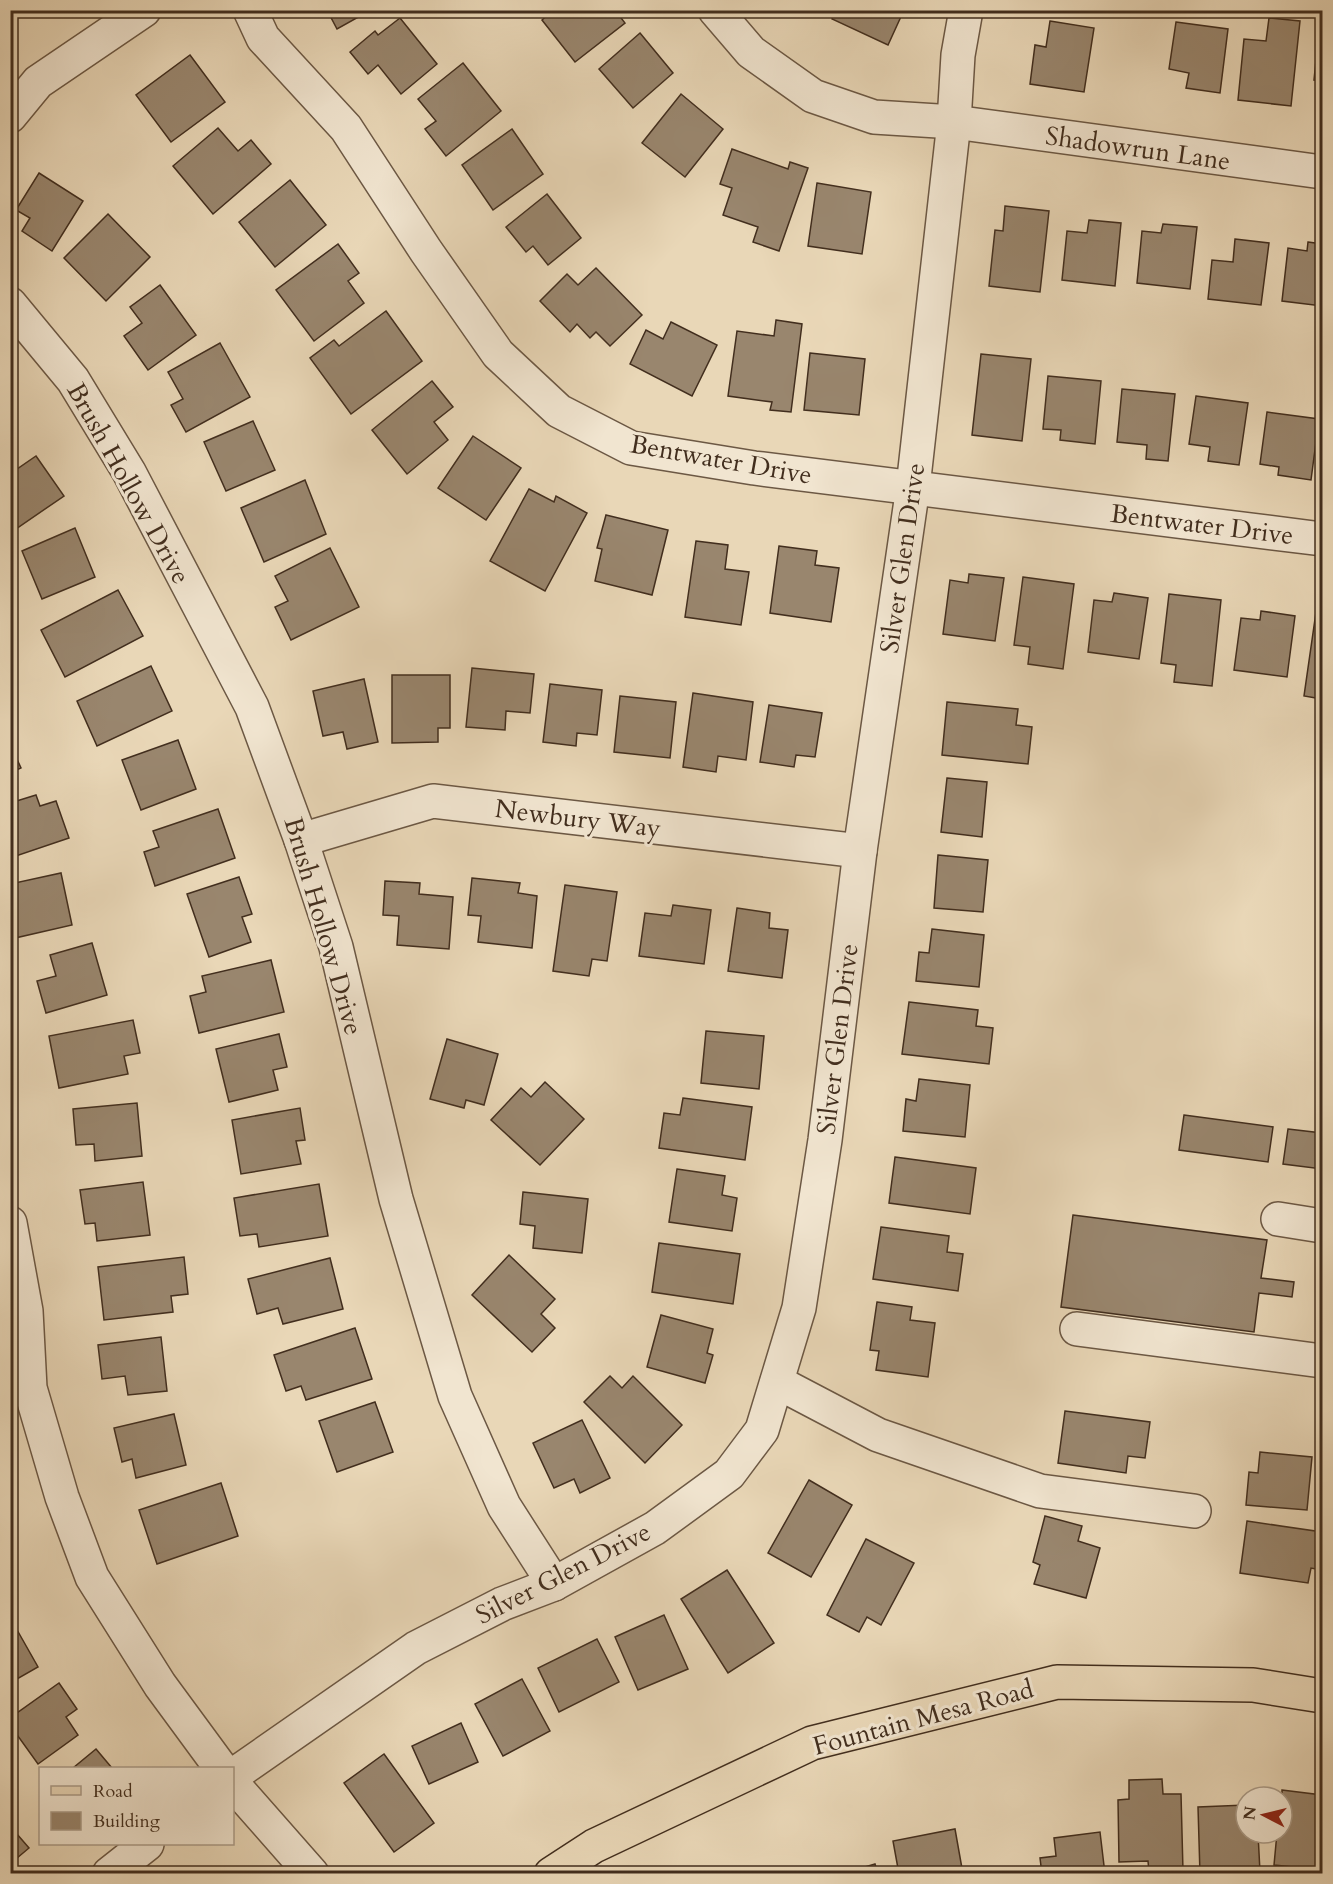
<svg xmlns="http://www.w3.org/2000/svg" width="1333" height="1884" viewBox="0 0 1333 1884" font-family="Cardo,serif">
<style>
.building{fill:#99866e;stroke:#422e1e;stroke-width:1.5}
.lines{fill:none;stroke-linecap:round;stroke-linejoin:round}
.minor-casing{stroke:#6c5844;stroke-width:36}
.major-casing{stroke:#422e1e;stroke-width:36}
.minor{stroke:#f1e5d0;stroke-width:33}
.major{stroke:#e9d7b7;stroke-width:33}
.labels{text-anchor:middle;stroke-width:6;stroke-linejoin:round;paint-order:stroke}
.street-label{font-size:26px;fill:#422e1e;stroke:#f1e5d0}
</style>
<rect width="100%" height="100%" fill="#e9d7b7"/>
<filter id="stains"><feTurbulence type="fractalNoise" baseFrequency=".00333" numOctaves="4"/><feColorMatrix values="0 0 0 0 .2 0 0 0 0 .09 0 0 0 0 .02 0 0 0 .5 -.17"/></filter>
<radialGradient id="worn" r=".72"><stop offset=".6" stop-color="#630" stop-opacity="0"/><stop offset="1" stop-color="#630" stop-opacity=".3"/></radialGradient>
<!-- building -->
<g class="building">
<path d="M327,10H371L337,29Z"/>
<path d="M553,10H615L625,23L575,62L542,20Z"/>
<path d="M836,10H904L888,45L832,19Z"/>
<path d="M400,18L437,64L401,94L378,65L368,74L350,52L375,31L378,35Z"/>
<path d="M1269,18L1300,21L1291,106L1238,100L1244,39L1266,41Z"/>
<path d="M1050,21L1094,28L1084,92L1030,84L1035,45L1046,47Z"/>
<path d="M1176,22L1228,29L1220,93L1186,88L1189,73L1169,69Z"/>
<path d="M640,33L673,73L633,108L599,69Z"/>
<path d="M1318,41L1322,42V81L1314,80Z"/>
<path d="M190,55L225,102L171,142L136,95Z"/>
<path d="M463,63L501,111L446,156L425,129L436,121L418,99Z"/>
<path d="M681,94L723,129L685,177L642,143Z"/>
<path d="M218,128L238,151L251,140L271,164L213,214L173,166Z"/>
<path d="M512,129L543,174L493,210L462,165Z"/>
<path d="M732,149L788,169L790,162L808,168L779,251L753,242L758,227L723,215L732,188L720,184Z"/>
<path d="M39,173L83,201L52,251L22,231L30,218L16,210Z"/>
<path d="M290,180L326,225L275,267L239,222Z"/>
<path d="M817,183L871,192L862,254L808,246Z"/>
<path d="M547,194L581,238L548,265L533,246L526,252L506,227Z"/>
<path d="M1005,206L1049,211L1040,292L989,286L995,230L1003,231Z"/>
<path d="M108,214L150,257L106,301L64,258Z"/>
<path d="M1089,220L1121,223L1115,286L1062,280L1067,231L1087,233Z"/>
<path d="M1163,224L1197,227L1190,289L1137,283L1142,231L1161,233Z"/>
<path d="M1235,239L1269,243L1261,305L1208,299L1212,260L1233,262Z"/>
<path d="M1308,242L1322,244V306L1282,301L1288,248L1307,251Z"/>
<path d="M338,244L359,273L348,281L364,303L314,341L276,290Z"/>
<path d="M596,268L642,315L610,346L596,332L590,338L577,324L570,332L540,301L567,274L578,285Z"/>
<path d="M160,285L196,335L148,370L124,336L142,323L130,307Z"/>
<path d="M386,311L422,361L351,414L310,358L334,340L339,346Z"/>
<path d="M776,320L802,324L791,412L770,410L772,402L728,396L737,331L774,336Z"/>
<path d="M671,322L717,345L692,396L630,364L646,330L663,339Z"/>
<path d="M220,343L250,397L186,432L171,405L183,399L168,372Z"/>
<path d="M810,353L865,359L859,415L804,410Z"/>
<path d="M981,354L1031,359L1022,441L972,435Z"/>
<path d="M1048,376L1101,381L1095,444L1060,440L1061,430L1043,429Z"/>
<path d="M432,381L453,407L434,422L448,440L407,474L372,430Z"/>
<path d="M1122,389L1175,394L1168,461L1146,459L1147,445L1117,442Z"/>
<path d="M1196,396L1248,403L1239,465L1208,461L1210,447L1189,444Z"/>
<path d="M1267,412L1319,419L1311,480L1278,475L1279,467L1260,464Z"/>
<path d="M253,421L275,470L226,491L204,442Z"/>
<path d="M473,436L521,468L486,520L438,488Z"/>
<path d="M36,456L64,496L10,533V474Z"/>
<path d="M305,480L326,534L264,562L241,508Z"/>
<path d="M529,489L554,502L556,496L587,513L545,591L490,561Z"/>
<path d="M606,515L668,530L652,595L595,581L602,549L597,548Z"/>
<path d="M75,528L95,577L42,599L22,551Z"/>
<path d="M696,541L728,545L725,569L749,572L741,625L685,617Z"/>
<path d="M779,546L817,551L815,565L839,568L831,622L770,613Z"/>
<path d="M330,548L359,607L291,640L275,607L288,601L275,576Z"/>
<path d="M969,574L1004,578L995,641L943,634L950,580L968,583Z"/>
<path d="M1023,577L1074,584L1063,669L1028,664L1030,647L1014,645Z"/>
<path d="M118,590L143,636L65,677L41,630Z"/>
<path d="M1114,593L1148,598L1139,659L1088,652L1094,600L1112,602Z"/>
<path d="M1169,594L1221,600L1212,686L1174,682L1176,665L1161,663Z"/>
<path d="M1261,611L1295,616L1287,677L1234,670L1241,618L1260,620Z"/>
<path d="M1316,612L1322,613V699L1304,696Z"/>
<path d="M151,666L172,711L97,746L77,701Z"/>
<path d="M472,668L534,674L530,713L506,711L505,730L466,727Z"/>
<path d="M392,675H450V728H438V742L392,743Z"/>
<path d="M364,679L378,742L347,749L343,732L323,736L313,691Z"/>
<path d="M550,684L602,690L597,735L577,733L576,746L543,742Z"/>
<path d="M693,693L753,702L746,760L718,756L716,772L683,767Z"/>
<path d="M620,696L676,702L670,758L614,752Z"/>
<path d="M947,702L1018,709L1016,725L1032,727L1028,764L942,755Z"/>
<path d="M769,705L822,713L815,757L796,755L794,767L760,762Z"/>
<path d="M178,740L196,789L141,810L122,760Z"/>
<path d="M10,744L21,768L10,773Z"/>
<path d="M947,778L987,782L982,837L941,832Z"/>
<path d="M36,795L40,806L56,801L69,838L10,858V803Z"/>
<path d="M218,809L235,858L155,886L144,852L159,847L153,831Z"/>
<path d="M938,855L988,860L983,912L934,908Z"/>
<path d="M61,873L72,925L15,938L10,918V884Z"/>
<path d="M239,877L252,914L242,917L251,942L209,957L187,894Z"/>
<path d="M472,878L520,883L518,893L537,896L532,948L478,942L481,916L468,915Z"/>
<path d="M385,881L420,883L419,894L453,897L449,949L397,945L399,916L383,915Z"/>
<path d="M565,885L617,892L607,961L592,959L589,976L553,971Z"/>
<path d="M673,905L711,910L704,964L639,956L645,913L671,916Z"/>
<path d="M737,908L770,913L769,928L788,930L782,978L728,971Z"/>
<path d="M932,929L984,935L979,987L916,981L919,952L929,953Z"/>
<path d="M92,943L107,995L46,1013L37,981L56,976L50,955Z"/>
<path d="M271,960L284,1012L199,1033L190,996L206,992L202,976Z"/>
<path d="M909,1002L978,1010L976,1026L993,1028L989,1064L902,1054Z"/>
<path d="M133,1020L140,1053L124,1056L128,1074L59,1088L49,1036Z"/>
<path d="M706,1031L764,1036L759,1089L701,1083Z"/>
<path d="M279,1034L287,1067L273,1070L278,1090L229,1102L216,1049Z"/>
<path d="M447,1039L498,1054L484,1105L466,1100L464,1108L430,1099Z"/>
<path d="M919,1079L970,1085L965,1137L903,1131L906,1099L916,1101Z"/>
<path d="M545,1082L584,1119L540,1165L491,1120L521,1088L531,1097Z"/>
<path d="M683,1098L752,1107L745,1160L659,1148L664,1113L680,1115Z"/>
<path d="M137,1103L142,1156L95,1161L94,1144L76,1145L73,1109Z"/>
<path d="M300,1108L305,1140L296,1141L301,1164L241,1174L232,1120Z"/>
<path d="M1184,1115L1273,1127L1268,1162L1179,1150Z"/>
<path d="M1288,1129L1322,1133V1169L1283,1164Z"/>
<path d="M895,1157L976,1168L970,1214L889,1203Z"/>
<path d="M677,1169L725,1176L722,1195L737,1198L732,1231L669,1222Z"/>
<path d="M143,1182L150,1235L97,1241L95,1223L85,1224L80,1190Z"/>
<path d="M319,1184L328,1236L259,1247L257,1234L240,1236L234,1198Z"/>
<path d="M523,1192L588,1199L582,1253L533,1248L535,1226L520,1224Z"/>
<path d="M1073,1215L1267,1240L1261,1278L1294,1282L1292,1297L1259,1293L1254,1332L1061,1307Z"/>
<path d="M881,1227L949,1236L947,1252L963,1254L958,1291L873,1279Z"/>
<path d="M659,1243L740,1254L733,1304L652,1292Z"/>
<path d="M509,1255L555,1299L541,1314L555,1328L532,1352L472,1295Z"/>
<path d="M184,1257L188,1294L171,1296L173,1312L104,1320L98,1267Z"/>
<path d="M330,1258L343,1309L283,1324L278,1308L257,1314L248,1279Z"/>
<path d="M877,1302L912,1307L910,1320L935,1323L928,1377L876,1370L879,1351L870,1350Z"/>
<path d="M661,1315L713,1329L707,1353L713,1355L705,1383L647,1367Z"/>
<path d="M355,1328L372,1379L306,1400L301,1386L286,1391L274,1355Z"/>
<path d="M161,1337L167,1391L128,1395L125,1376L102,1379L98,1345Z"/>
<path d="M610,1376L622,1388L633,1376L682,1425L645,1463L584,1402Z"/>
<path d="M375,1402L393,1452L337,1472L319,1421Z"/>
<path d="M1065,1411L1150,1422L1145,1458L1128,1456L1126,1473L1058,1463Z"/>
<path d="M174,1414L186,1465L136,1478L132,1459L122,1462L114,1428Z"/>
<path d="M582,1420L610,1478L580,1493L574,1479L554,1488L533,1443Z"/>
<path d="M1260,1452L1312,1457L1307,1510L1246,1505L1249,1472L1258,1473Z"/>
<path d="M809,1480L852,1505L811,1577L768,1553Z"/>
<path d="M221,1483L238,1536L157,1564L139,1510Z"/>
<path d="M1045,1516L1082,1526L1078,1541L1100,1548L1086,1598L1034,1584L1040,1565L1033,1562Z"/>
<path d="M1247,1521L1322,1532V1570L1311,1568L1308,1583L1240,1573Z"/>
<path d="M866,1539L914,1563L881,1625L867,1617L859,1632L827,1615Z"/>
<path d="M727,1570L774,1643L728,1673L681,1599Z"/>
<path d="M664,1615L688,1669L638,1690L615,1637Z"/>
<path d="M12,1621L38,1667L10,1683V1622Z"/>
<path d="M597,1639L619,1682L559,1712L538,1668Z"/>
<path d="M522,1679L550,1731L503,1756L475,1704Z"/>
<path d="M59,1683L77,1709L66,1717L78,1735L38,1764L10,1725V1718Z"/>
<path d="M461,1723L478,1762L429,1784L412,1746Z"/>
<path d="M96,1749L112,1768H73Z"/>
<path d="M384,1754L434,1823L394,1852L344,1783Z"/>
<path d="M1162,1779L1163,1794H1181L1183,1871L1149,1872L1148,1861L1119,1862L1118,1800L1129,1799V1780Z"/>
<path d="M1282,1790L1322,1795V1870L1274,1865L1277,1833H1282Z"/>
<path d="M1246,1805V1833H1258L1260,1872L1200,1874L1198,1807Z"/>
<path d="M10,1826L29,1848L10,1864Z"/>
<path d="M955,1829L963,1874H899L893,1841Z"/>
<path d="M1100,1832L1105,1874H1042L1040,1858L1056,1856L1054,1838Z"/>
<path d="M875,1864L878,1874H842Z"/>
</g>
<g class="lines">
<!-- minor casing -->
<g class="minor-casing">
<g id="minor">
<path d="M250,10L263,38L346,128L426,251L498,354L559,411L631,448L754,468L1322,539"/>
<path d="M715,10L751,52L813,96L874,117L954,122L1322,172"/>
<path d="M10,116L38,82L144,10"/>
<path d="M10,304L73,380L129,472L252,707L301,840L336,947L396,1199L455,1396L504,1506L554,1584"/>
<path d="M301,840L433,801L860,851"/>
<path d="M1278,1219L1322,1226"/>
<path d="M10,1223L26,1311L30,1388L62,1497L92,1577L160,1685L221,1768"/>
<path d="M1077,1329L1322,1361"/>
<path d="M777,1382L878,1435L1040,1491L1194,1511"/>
<path d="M232,1776L416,1648L502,1604L554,1584L655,1528L729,1474L762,1430L799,1308L825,1140L860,851L913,487L954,122L958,55L966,10"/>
<path d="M232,1783L312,1874"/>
<path d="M109,1874L147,1844"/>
</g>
</g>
<!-- major casing -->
<g class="major-casing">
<path id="major" d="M551,1874L594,1846L812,1743L1057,1682L1253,1685L1322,1696"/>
</g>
<!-- minor -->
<use href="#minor" class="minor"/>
<!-- major -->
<use href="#major" class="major"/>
</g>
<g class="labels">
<!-- street labels -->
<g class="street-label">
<text transform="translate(1138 148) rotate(8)" y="9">Shadowrun Lane</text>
<text transform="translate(721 459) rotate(10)" y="9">Bentwater Drive</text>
<text transform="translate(129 483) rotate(61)" y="9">Brush Hollow Drive</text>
<text transform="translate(1202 524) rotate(7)" y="9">Bentwater Drive</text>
<text transform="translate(902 558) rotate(-82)" y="9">Silver Glen Drive</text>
<text transform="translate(578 818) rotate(7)" y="9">Newbury Way</text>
<text transform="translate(324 926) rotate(74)" y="9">Brush Hollow Drive</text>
<text transform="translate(837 1039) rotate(-83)" y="9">Silver Glen Drive</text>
<text transform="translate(563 1573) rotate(-27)" y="9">Silver Glen Drive</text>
<text transform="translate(923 1717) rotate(-15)" y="9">Fountain Mesa Road</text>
</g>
</g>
<!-- margin -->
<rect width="1333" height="1884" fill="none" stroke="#e9d7b7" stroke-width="36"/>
<rect x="12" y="12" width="1309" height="1860" fill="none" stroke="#422e1e" stroke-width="3"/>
<rect x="18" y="18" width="1297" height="1848" fill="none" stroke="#422e1e" stroke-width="1.5"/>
<!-- legend -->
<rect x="39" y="1767" width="195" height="78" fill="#f1e5d0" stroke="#ab9c89" stroke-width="1.5"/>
<rect x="51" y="1786" width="30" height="9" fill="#e9d7b7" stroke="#ab9c89" stroke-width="1.5"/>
<text x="93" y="1797" font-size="18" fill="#422e1e">Road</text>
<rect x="51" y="1812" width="30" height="18" fill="#99866e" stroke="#ab9c89" stroke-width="1.5"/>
<text x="93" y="1827" font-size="18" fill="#422e1e">Building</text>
<!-- north arrow -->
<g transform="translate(1264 1815) rotate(277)"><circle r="28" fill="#f1e5d0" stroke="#ab9c89" stroke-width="1.5"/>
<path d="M0-4.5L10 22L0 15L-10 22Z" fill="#8f2418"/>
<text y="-9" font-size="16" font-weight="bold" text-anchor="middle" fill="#422e1e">N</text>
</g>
<rect width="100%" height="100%" filter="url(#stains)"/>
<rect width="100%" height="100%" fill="url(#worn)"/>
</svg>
